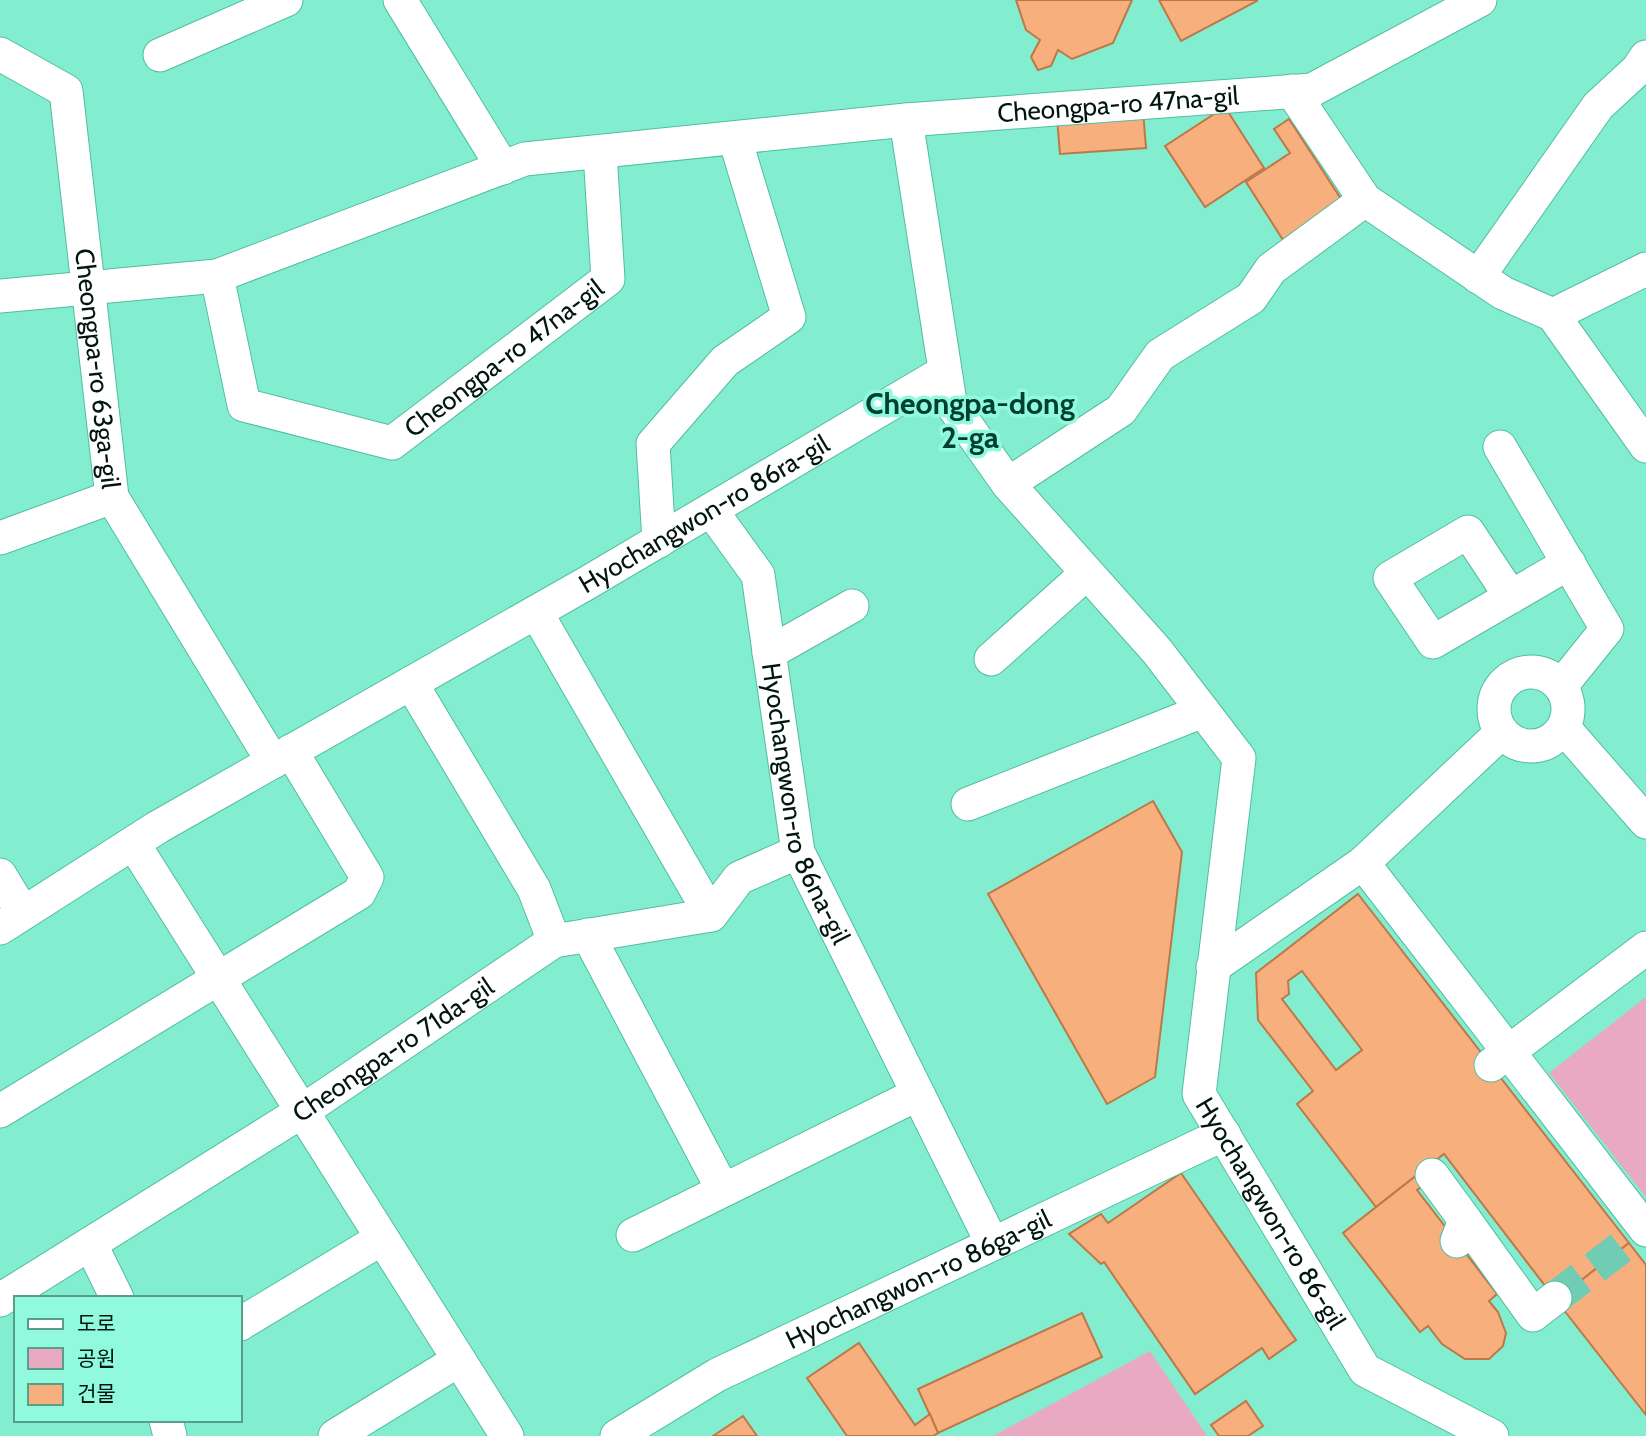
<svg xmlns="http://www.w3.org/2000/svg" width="1646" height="1436" viewBox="0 0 1646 1436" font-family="Cabin,'Noto Sans KR',sans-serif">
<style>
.green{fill:#e8a9c1}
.building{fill:#f8af7e;stroke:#bd7848;stroke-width:2;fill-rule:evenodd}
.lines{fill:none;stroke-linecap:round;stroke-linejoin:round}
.minor-tunnel{stroke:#70cdb3;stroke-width:33;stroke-dasharray:33 17;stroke-linecap:butt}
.minor-casing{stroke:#51bda2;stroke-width:35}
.minor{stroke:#fff;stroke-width:33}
.labels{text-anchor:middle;stroke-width:7;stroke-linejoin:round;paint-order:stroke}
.street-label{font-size:26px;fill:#011610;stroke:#91fadd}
.quarter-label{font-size:30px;font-weight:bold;fill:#004033;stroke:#91fadd}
</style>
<rect width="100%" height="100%" fill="#83edd0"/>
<!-- green -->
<g class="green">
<path d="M1646,997V1197L1549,1073Z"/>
<path d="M1150,1351L1207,1436H993Z"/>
</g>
<!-- building -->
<g class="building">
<path d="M1016,0H1132L1113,43L1072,59L1058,50L1051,66L1038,70L1031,57L1040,40L1026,30Z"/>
<path d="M1159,0H1257V1L1181,41Z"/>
<path d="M1225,107L1264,168L1205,207L1165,146Z"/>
<path d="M1143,111L1146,148L1060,154L1057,118Z"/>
<path d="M1289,119L1345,205L1285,243L1246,182L1290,153L1274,129Z"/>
<path d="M1153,801L1182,852L1155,1077L1107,1104L988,894Z"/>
<path d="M1358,894L1629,1243L1556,1300L1444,1154L1376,1207L1297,1104L1313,1091L1258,1020L1256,973ZM1302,971L1362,1050L1336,1070L1282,999L1289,994L1288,981Z"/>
<path d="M1181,1173L1296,1340L1269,1359L1262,1348L1195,1394L1104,1262L1101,1264L1069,1234L1101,1214L1108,1223Z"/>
<path d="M1417,1175L1424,1185L1417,1190L1497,1294L1489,1301L1498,1312L1506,1333L1503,1346L1489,1359H1465L1442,1344L1428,1326L1420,1332L1343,1233Z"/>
<path d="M1629,1243L1646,1265V1415L1556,1300Z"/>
<path d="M1082,1313L1102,1357L938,1433L918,1389Z"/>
<path d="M859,1343L915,1425L930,1414L938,1433L933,1436H847L807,1378Z"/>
<path d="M1246,1401L1263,1426L1248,1436H1219L1211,1425Z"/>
<path d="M743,1416L757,1436H713Z"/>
</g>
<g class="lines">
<!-- minor-tunnel -->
<path class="minor-tunnel" d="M1555,1298L1628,1242"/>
<!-- minor casing -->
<g class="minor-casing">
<g id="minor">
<path d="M400,0L503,168"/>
<path id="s1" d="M0,54L66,91L112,497L273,762"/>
<path d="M160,55L286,0"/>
<path d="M1292,91L1365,200L1503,293L1553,315L1646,446"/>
<path id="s2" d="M906,120L950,402L1008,484L1157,651L1239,758L1199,1094L1365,1370L1492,1436"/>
<path id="s3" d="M217,276L244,405L392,443L608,279L600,153"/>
<path d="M1478,277L1598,106L1638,69L1646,57"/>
<path id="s4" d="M0,296L217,276L525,159L906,120L1312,90L1480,0"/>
<path d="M1553,315L1646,269"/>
<path d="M1500,447L1607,629L1561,686"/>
<path d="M1008,484L1121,410L1160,355L1251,298L1271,269L1365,200"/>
<path id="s5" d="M711,510L758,575L798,852L992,1243"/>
<path d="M0,538L112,497"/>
<path d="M659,541L653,444L725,361L789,317L735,139"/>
<path d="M1511,597L1468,532L1390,578L1433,642L1569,563"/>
<path d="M536,612L711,915"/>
<path d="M769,653L852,606"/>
<path d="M991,659L1087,573"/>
<circle cx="1531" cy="709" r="37"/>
<path d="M411,683L534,889L554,941"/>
<path d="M1564,728L1646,822"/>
<path d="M968,804L1203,711"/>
<path d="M133,843L507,1436"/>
<path d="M1363,863L1646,1230"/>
<path d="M0,875L23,913"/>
<path id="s6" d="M0,928L158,827L587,583L944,372"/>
<path d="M588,935L723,1190"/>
<path d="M1213,967L1363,863L1502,732"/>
<path d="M1491,1065L1646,948"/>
<path d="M0,1111L359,893L367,877L291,751"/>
<path d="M1432,1175L1465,1220"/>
<path d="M633,1235L918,1094"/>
<path d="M1457,1241L1465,1220L1533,1315L1555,1298"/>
<path d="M91,1245L117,1298"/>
<path id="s7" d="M0,1300L301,1112L554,941L711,915L739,878L798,852"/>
<path d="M240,1324L381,1239"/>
<path d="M166,1420L170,1436"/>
<path d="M335,1436L459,1360"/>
<path id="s8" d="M617,1436L717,1375L1224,1134"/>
</g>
</g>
<!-- minor -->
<use href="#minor" class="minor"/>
</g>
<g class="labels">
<!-- street labels -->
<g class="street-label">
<text dy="9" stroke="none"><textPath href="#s4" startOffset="1143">Cheongpa-ro 47na-gil</textPath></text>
<text dy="9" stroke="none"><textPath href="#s3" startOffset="425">Cheongpa-ro 47na-gil</textPath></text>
<text dy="9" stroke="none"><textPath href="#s1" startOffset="355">Cheongpa-ro 63ga-gil</textPath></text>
<text dy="9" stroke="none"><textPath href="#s6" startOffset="817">Hyochangwon-ro 86ra-gil</textPath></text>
<text dy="9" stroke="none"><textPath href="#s5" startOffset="315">Hyochangwon-ro 86na-gil</textPath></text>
<text dy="9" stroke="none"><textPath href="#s7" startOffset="466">Cheongpa-ro 71da-gil</textPath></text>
<text dy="9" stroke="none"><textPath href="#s2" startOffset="1222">Hyochangwon-ro 86-gil</textPath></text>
<text dy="9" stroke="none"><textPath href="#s8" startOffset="340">Hyochangwon-ro 86ga-gil</textPath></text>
</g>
<!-- quarter labels -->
<g class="quarter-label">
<text x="970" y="414">Cheongpa-dong<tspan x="970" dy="34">2-ga</tspan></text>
</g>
</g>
<!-- legend -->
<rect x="14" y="1296" width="228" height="126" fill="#91fadd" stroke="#579f8b" stroke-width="2"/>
<rect x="28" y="1319" width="35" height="10" fill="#ffffff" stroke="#579f8b" stroke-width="2"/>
<text x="77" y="1331" font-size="21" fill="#011610">도로</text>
<rect x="28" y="1348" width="35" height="21" fill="#e8a9c1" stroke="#579f8b" stroke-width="2"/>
<text x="77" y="1366" font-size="21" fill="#011610">공원</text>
<rect x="28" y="1384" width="35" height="21" fill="#f8af7e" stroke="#579f8b" stroke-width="2"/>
<text x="77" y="1401" font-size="21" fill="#011610">건물</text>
</svg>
